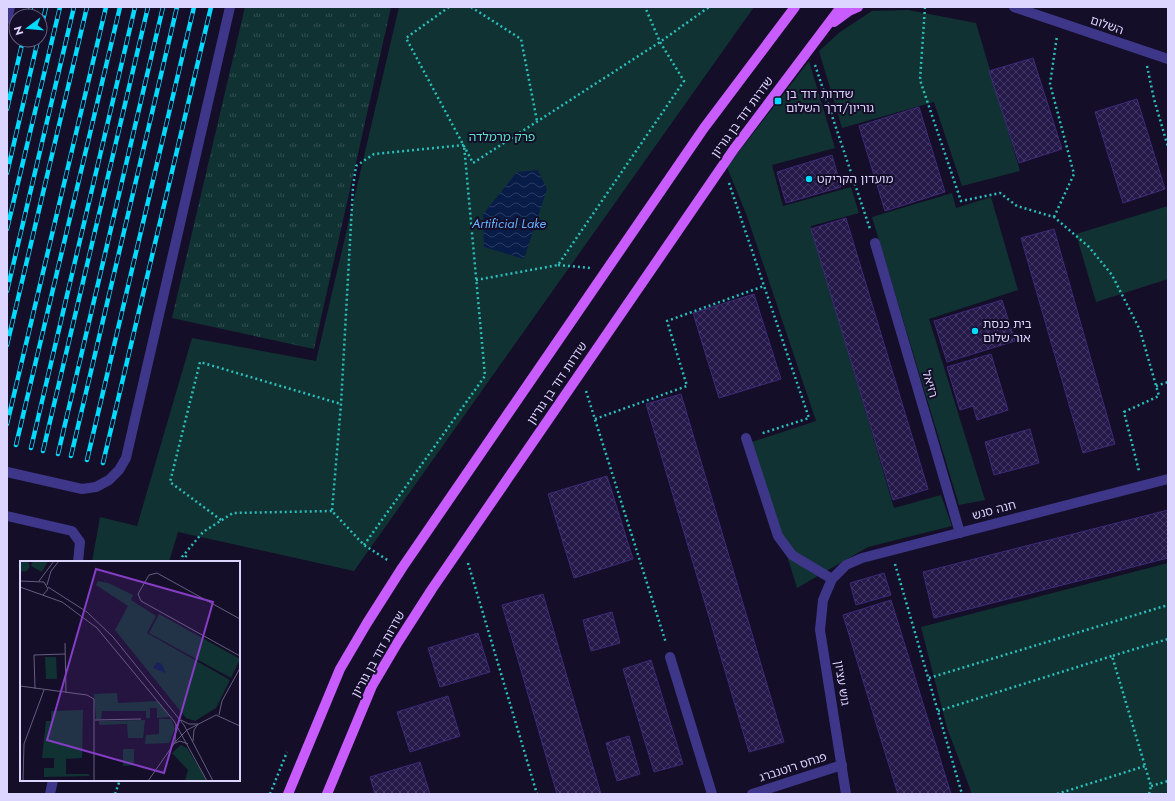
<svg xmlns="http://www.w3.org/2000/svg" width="1175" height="801" viewBox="0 0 1175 801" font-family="Jost,'Noto Sans Hebrew',sans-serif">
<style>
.grass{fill:url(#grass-tufts)}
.park{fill:#113232}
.water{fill:url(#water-waves)}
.building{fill:url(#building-cross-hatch);stroke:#3d2a77}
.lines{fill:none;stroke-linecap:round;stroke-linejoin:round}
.path{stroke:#29bfbc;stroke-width:2.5;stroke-dasharray:2 3;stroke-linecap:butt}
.minor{stroke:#3e3789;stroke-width:10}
.major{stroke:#c95cff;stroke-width:10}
.rail-casing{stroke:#01dbff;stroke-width:4.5}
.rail{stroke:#140e28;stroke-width:3;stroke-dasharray:9;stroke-linecap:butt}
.poi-dot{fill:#01dbff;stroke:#140e28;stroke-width:1.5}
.labels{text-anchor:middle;stroke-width:4;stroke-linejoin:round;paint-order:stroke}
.street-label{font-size:12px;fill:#dcd5ff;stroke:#140e28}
.poi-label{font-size:12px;fill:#dcd5ff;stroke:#140e28;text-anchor:start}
.park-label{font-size:12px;fill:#5ae6c9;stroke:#140e28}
.water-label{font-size:13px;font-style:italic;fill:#63b1ff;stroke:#140e28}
.inset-road{fill:none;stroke:#645e7e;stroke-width:1}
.view{fill:#853dc5;fill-opacity:0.15;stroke:#853dc5;stroke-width:2}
.inset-edge{fill:none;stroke:#dcd5ff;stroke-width:2}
</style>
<defs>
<pattern id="grass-tufts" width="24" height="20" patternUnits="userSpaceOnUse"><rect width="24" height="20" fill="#113232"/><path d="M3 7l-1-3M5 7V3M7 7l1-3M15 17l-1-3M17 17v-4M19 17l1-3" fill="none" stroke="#334f51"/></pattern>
<pattern id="water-waves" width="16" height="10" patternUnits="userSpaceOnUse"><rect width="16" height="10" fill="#081c48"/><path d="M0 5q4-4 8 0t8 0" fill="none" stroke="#2b3c63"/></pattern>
<pattern id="building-cross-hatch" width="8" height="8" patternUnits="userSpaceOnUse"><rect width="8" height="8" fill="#25194a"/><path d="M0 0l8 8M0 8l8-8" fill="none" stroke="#443a65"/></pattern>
</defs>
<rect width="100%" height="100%" fill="#140e28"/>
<!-- grass -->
<path class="grass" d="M245,7H391L314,349L172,318Z"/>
<!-- park -->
<g class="park">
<path d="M399,7H754L354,571L178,532L169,562H92L100,517L137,526L192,338L316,361Z"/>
<path d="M908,10L976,23L1020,171L962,186L934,102L842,128L819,51L840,32L872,11Z"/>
<path d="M809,61L835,148L772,165L783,206L851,187L859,213L811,226L894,508L941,495L952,526L868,547L797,588L752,442L816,421L747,216L727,167Z"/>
<path d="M952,193L956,208L991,197L1018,290L929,319L985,500L959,505L872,217Z"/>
<path d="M1168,206V279L1096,302L1076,234Z"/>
<path d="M1168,563V794H972L947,728L921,627Z"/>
</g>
<!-- water -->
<path class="water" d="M538,170L547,189L524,259L484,247L483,214L517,172Z"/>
<!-- building -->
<g class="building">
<path d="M1033,58L1062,149L1019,163L989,71Z"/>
<path d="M1137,99L1165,189L1123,203L1095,112Z"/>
<path d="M919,107L945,192L885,211L859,126Z"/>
<path d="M832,155L841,187L786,203L777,172Z"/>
<path d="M846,218L928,489L893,500L811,229Z"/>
<path d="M1054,229L1115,444L1083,453L1021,238Z"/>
<path d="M754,294L781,379L719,398L693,313Z"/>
<path d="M1002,300L1015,341L947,362L934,321Z"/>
<path d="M991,354L1008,410L977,420L973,406L960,410L947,367Z"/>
<path d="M681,394L784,742L749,752L646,404Z"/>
<path d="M1030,429L1039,463L994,475L985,442Z"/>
<path d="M607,476L633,559L574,578L548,494Z"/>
<path d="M1168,510V558L934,618L923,572Z"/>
<path d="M884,573L891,595L856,605L850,583Z"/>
<path d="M543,594L601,794H557L502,605Z"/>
<path d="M891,600L951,794H898L887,759L843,615Z"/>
<path d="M612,612L620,643L591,651L583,620Z"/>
<path d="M478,633L490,672L440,687L428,648Z"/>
<path d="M651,660L683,764L654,772L623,669Z"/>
<path d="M448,696L460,736L410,752L397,712Z"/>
<path d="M629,736L640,774L617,781L606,743Z"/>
<path d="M420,762L430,794H375L370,777Z"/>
</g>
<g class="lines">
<!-- path -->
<g class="path">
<path d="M449,7L406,38L473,163L660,42L709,7"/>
<path d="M471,7L521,39L537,121"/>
<path d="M925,7L920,80L961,201L1000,193L1017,206L1054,217L1089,247L1112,275L1140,330L1159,396L1124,412L1139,471"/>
<path d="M815,65L870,229"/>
<path d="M1147,66L1154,99L1168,147"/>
<path d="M729,183L809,418L760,434"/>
<path d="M1054,217L1074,174L1050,84L1057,36"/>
<path d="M558,265L591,268"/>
<path d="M476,280L558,265L684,81L660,42L645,7"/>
<path d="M1156,386L1168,382"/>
<path d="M586,391L666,643"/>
<path d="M595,419L687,386L667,321L764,286"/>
<path d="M221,520L170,482L200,362L341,404"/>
<path d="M364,545L485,376L464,145L374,154L356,166L353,187L341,404L332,511L364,545L389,561"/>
<path d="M181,562L182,557L203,532L233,513L332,511"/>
<path d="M184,562L187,553"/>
<path d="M468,563L537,794"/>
<path d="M895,564L962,794"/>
<path d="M929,678L1168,605"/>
<path d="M938,711L1112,656"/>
<path d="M1151,786L1168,781"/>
<path d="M115,794L120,780"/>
<path d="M270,794L287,752"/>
<path d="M1057,794L1145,766"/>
<path d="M1149,794L1151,786L1112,656L1168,639"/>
</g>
<!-- minor -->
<g class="minor">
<path d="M1014,7L1168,59"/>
<path d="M7,19L10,7"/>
<path d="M875,243L960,533"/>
<path d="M746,438L778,536L792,555L832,579"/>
<path d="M7,472L82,489L96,487L109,480L119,470L126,458L230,7"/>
<path d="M7,516L72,531L80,542L78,562"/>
<path d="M670,657L712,794"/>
<path d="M50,794L53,780"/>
<path d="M752,794L842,765"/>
<path d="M846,794L820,630L823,600L832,579L846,565L862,558L1168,479"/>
</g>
<!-- major -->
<g class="major">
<path d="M834,22L849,11L858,7"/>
<path d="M288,794L340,669L367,623L402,568L704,128L795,7"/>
<path d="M327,794L372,686L398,642L432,589L734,149L841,7"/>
</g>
<!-- rail casing -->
<g class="rail-casing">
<g id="rail">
<path d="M29,16L31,7"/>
<path d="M40,33L46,7"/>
<path d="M7,109L23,40"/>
<path d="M7,173L38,40"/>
<path d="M7,229L60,7"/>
<path d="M7,291L74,7"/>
<path d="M7,345L87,7"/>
<path d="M7,424L106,7"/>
<path d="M16,445L120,7"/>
<path d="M31,448L135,7"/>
<path d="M43,451L148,7"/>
<path d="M58,454L163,7"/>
<path d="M71,456L177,7"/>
<path d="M87,460L194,7"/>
<path d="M103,463L211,7"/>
</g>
</g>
<!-- rail -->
<use href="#rail" class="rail"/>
</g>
<!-- markers -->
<g class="poi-dot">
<rect x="774" y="97" width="8" height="8" rx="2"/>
<circle cx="809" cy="179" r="4"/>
<circle cx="975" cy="331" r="4"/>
</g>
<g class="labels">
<!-- street labels -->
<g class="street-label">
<text transform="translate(1107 25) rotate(19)" y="4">השלום</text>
<text transform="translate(742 117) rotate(-54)" y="4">שדרות דוד בן גוריון</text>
<text transform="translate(557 383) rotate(-56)" y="4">שדרות דוד בן גוריון</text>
<text transform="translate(930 384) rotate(74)" y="4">רזיאל</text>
<text transform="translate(994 510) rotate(-15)" y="4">חנה סנש</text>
<text transform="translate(378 654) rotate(-61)" y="4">שדרות דוד בן גוריון</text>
<text transform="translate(842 683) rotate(81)" y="4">גוש עציון</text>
<text transform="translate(793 767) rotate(-18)" y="4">פנחס רוטנברג</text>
</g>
<!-- poi labels -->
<g class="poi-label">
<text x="786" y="98">שדרות דוד בן<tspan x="786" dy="14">גוריון/דרך השלום</tspan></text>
<text x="817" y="183">מועדון הקריקט</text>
<text x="983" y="328">בית כנסת<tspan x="983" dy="14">אור שלום</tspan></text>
</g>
<!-- park labels -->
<g class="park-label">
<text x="502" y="141">פרק מרמלדה</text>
</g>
<!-- water labels -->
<g class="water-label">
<text x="509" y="228">Artificial Lake</text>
</g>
</g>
<!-- overview -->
<g transform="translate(20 561)">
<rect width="220" height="220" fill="#140e28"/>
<path d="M139,53L220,98L211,117L129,72Z" fill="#113232"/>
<path d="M-1.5 5a5.5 5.5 0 1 1 11 0a5.5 5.5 0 1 1-11 0ZM13,0H28L22,11L11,5ZM78,20L88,22L113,34L111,39L136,55L127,72L210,119L196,147L175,160L166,157L95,69L108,45L76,24ZM25,96H36L37,118H26ZM97,132L98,142L138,140L150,156L137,157V147H130V157H126V150H82L81,158H76L74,133ZM63,149L62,197L46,198V213H69V215L24,216V207H34V197H22L26,160H31V150ZM139,158H151L153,162L155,168L149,182L125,183L126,174L139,173ZM125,159L123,177H108L107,163L79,164V160ZM161,184L167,187L187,220H165L168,209L152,192ZM103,188H114V204L103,205Z" fill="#113232"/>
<path d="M137,101L142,103L146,112L133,107Z" fill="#081c48"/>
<path class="inset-road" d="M0,20L24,21L28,28L23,34M19,20L34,0M27,24L31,10L39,0M0,26L42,41L77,67L154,160L187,220M28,26L67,51L93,76L164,164L193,220M220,58L137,12L129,14L118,33L121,40L220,95M45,82L46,132M0,125L67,134L74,138V220M15,128L14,94L45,93M199,154L202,140L220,107M75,159L121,158M161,159L169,163H178M173,180L174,169L178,163M155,181L156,163M153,183L160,180L168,183M3,220L4,183L24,129M128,220L156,180L167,169L196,154L220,165"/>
<path class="view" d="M76,8L193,41L144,212L27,179Z"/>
<rect width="220" height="220" class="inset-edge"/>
</g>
<!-- border -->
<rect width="1175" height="801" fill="none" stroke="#dcd5ff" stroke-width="16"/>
<!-- north arrow -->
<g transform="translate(28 28) rotate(254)"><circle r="19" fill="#140e28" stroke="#645e7e"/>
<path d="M0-3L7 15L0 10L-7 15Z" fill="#01dbff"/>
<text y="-6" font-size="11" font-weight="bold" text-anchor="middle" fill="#dcd5ff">N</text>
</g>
</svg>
